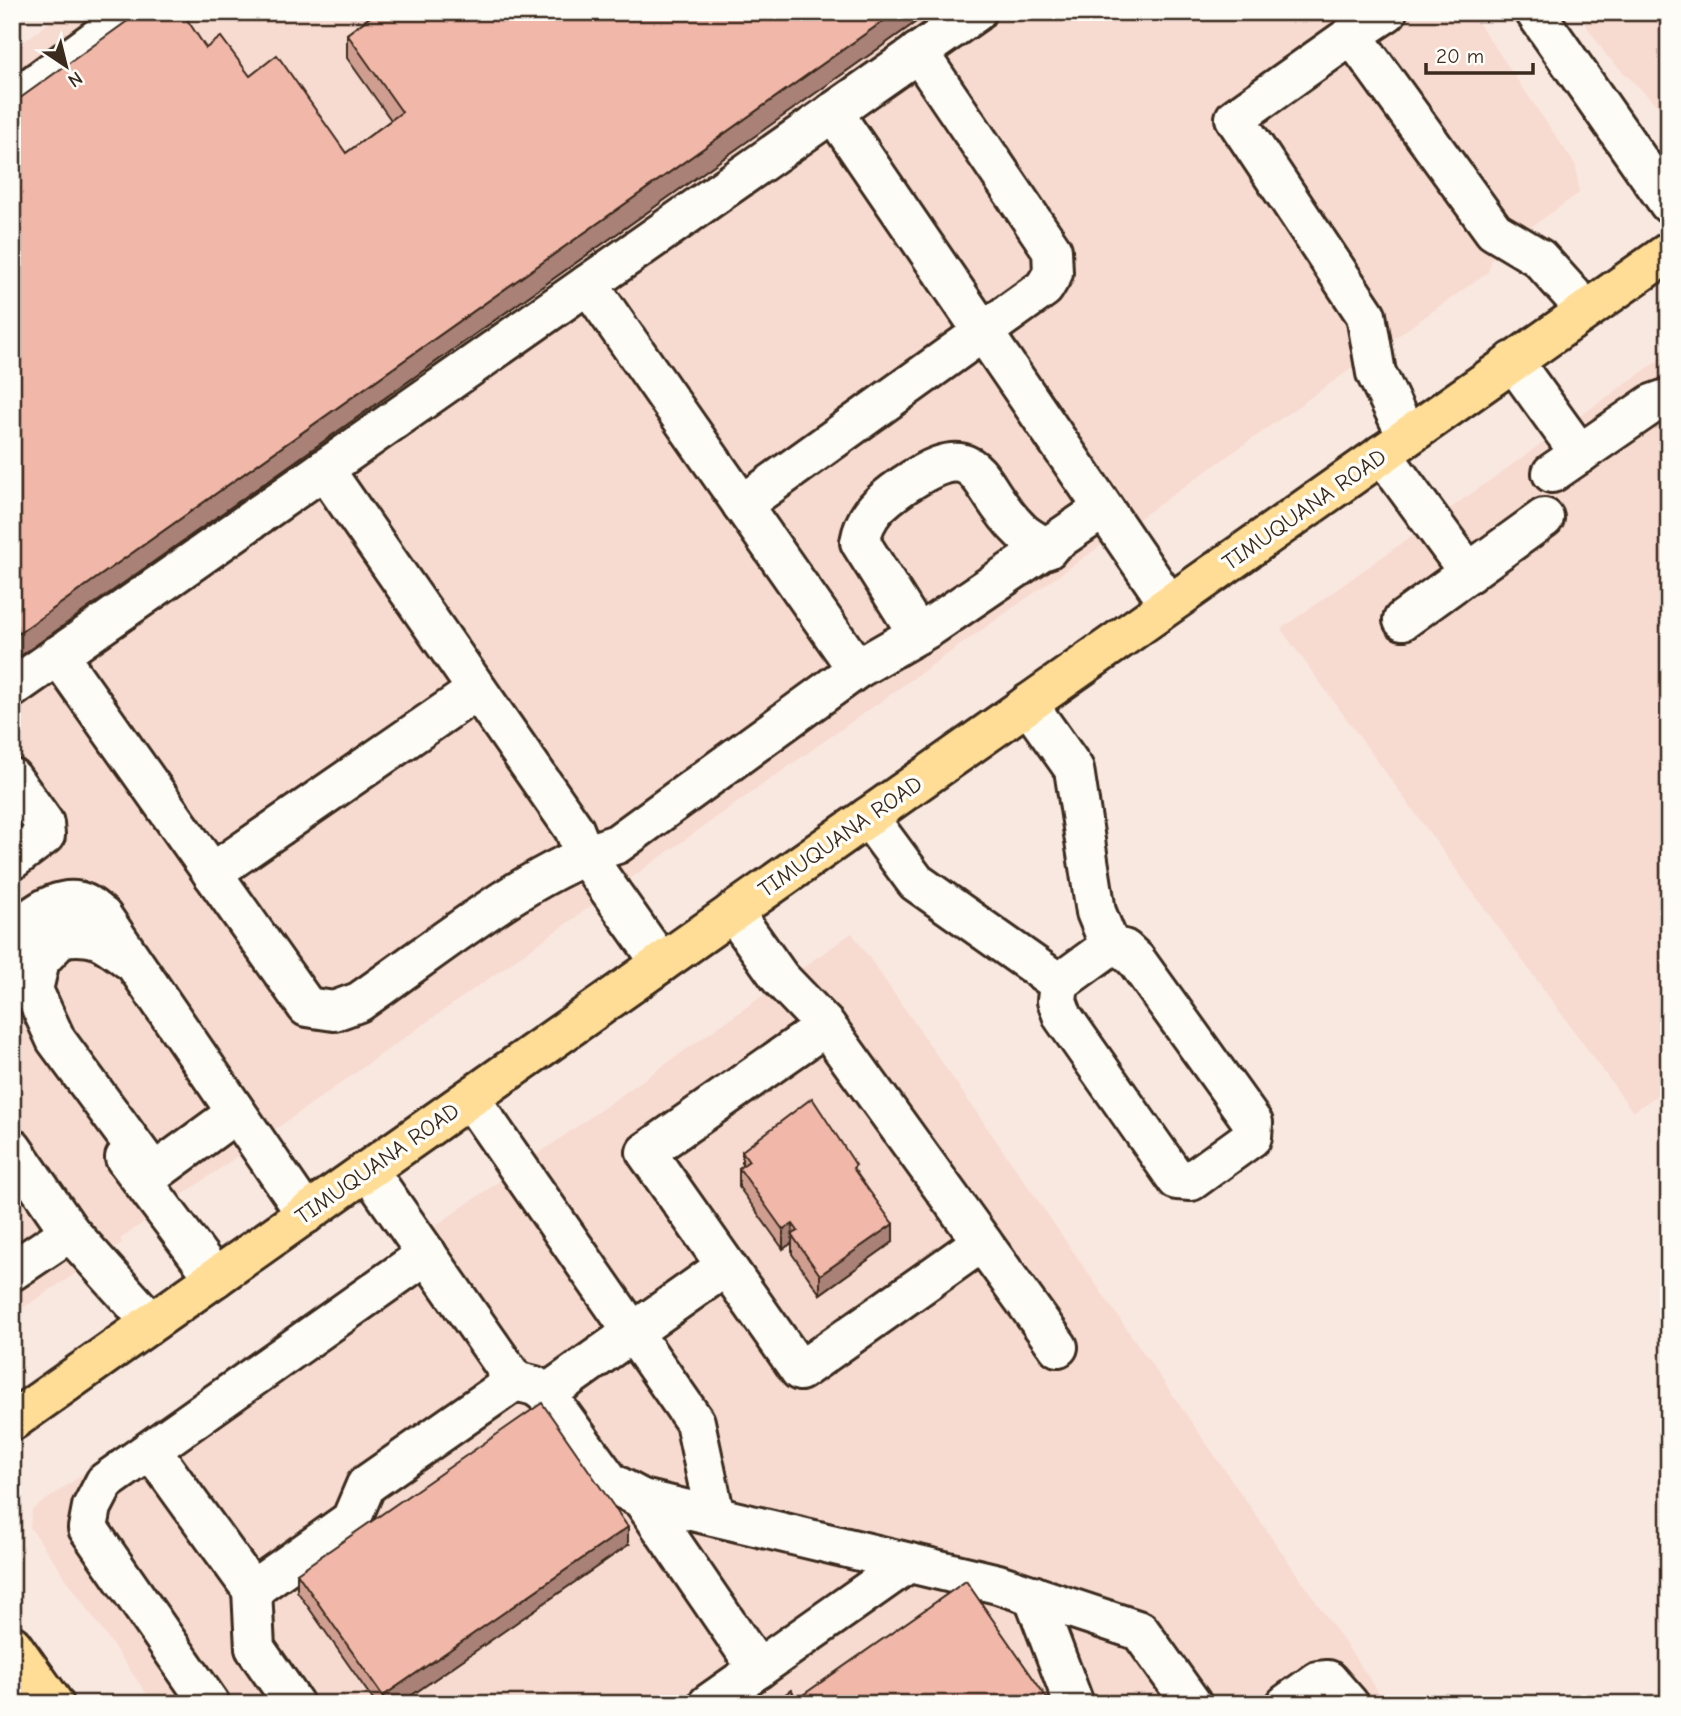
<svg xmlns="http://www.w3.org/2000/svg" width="1681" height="1716" viewBox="0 0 1681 1716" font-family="'Comic Neue',sans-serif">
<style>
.built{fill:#f7dad0}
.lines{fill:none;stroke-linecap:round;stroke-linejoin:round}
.minor-casing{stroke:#3b2a1e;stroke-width:44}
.major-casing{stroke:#3b2a1e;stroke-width:44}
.minor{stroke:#fdfcf7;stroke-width:38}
.major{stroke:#ffdd96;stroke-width:38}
.wall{fill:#cf9e91;stroke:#3b2a1e;stroke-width:2}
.shaded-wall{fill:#a98176;stroke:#3b2a1e;stroke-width:2}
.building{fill:#f1b8a9;stroke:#3b2a1e;stroke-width:2}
.labels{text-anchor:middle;stroke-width:7;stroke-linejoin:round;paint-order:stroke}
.street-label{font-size:23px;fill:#3b2a1e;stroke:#fdfcf7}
</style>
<rect width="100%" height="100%" fill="#f9e8e0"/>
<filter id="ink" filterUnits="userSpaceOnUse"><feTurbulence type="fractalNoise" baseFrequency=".0143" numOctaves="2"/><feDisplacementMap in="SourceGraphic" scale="14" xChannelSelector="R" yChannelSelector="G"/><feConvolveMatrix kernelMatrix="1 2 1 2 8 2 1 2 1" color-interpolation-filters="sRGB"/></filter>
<g filter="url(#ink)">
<!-- built -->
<g class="built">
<path d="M64,12H1471L1576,166L1579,193L1493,254L1488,272L120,1239L122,1243L12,1315V50Z"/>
<path d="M1577,12H1669V111L1661,109L1607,56Z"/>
<path d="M1669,353V1087L1633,1112L1281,629Z"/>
<path d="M852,933L1387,1704H154L30,1527L32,1510Z"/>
</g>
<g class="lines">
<!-- minor casing -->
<g class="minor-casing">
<g id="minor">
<path d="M1535,12L1669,204"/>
<path d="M1352,35L1387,12"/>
<path d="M12,101L133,12"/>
<path d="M833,112L1169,604"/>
<path d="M588,284L857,669"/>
<path d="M1513,361L1580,454"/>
<path d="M1407,436L1376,373L1366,315L1235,118L1352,35L1494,231L1539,258L1586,310"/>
<path d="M1382,454L1469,573"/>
<path d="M324,469L574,829L584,854L661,963"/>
<path d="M1552,473L1652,404L1669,398"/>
<path d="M742,505L1044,288L1053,273L1052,250L918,52"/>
<path d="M1403,620L1544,518"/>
<path d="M918,634L860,542C865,514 881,501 904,485C985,431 973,486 1021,531C1028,538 1039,543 1048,549"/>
<path d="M58,655L307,1007L334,1011L359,1002C436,949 529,871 617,844L857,669L930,627L1103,509"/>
<path d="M12,688L976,12"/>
<path d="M12,778L44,823L45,835L12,860"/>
<path d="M868,817L916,882L1059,983L1110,946L1096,912L1074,769L1028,704"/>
<path d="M212,873L477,690"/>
<path d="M733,912L780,978L826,1026L1058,1347"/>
<path d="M12,943C20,920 59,893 83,903C90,905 96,912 102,916L306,1214"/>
<path d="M128,959C103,940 95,933 62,937L40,960L33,990L56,1040L154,1173"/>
<path d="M1059,983L1057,1001L1063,1017L1177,1180L1191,1181L1252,1137L1253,1123L1136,960L1124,949L1110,946"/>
<path d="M826,1026L646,1152L800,1371L982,1242"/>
<path d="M470,1098L695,1422L715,1516"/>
<path d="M12,1148L70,1232L151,1322"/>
<path d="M125,1158L215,1278"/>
<path d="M368,1170L515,1381L535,1386L546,1394L610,1482L642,1499L998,1584L1140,1631L1192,1704"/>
<path d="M143,1181L236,1113"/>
<path d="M12,1271L70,1232"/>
<path d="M546,1394L726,1266"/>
<path d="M151,1450L252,1590L351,1520L366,1485L515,1381"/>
<path d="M642,1499L758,1669"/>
<path d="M252,1590L255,1648L294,1704"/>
<path d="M1033,1595L1074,1704"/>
<path d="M210,1704L88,1528L92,1507L105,1482L427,1254"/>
<path d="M708,1704L908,1563"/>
<path d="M1286,1704L1318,1681L1328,1680L1349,1704"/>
</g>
</g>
<!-- major casing -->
<g class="major-casing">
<g id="major">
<path d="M12,1421L1669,252"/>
<path d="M12,1645L54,1704"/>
</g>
</g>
<!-- minor -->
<use href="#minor" class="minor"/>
<!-- major -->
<use href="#major" class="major"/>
</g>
<!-- wall -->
<g class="wall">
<path d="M377,12H930L12,662V104L206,48L346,153L391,120L347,58V34Z"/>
<path d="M742,1151L856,1172L893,1242L820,1294L792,1254V1243L783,1249L739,1187V1168L742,1166Z"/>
<path d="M628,1545L399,1704H376L297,1591V1573Z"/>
</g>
<!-- shaded-wall -->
<g class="shaded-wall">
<path d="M896,12H930L12,662V638Z"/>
<path d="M793,1224L792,1243L783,1249V1230Z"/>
<path d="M893,1224V1242L820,1294V1275Z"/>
<path d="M628,1527V1545L399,1704H383V1696Z"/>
</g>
<!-- building -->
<g class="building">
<path d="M140,12H182L206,48L221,37L250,76L277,55L346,153L402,112L347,34L377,12H896L12,638V104Z"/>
<path d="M812,1098L856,1165L853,1168L893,1224L820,1275L792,1235L798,1231L793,1224L783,1230L739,1168L749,1161L742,1151Z"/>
<path d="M542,1403L628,1527L383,1696L297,1573Z"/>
<path d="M966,1581L1051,1704H772L791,1690L797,1699Z"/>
</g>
</g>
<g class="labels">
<!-- street labels -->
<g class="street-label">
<text transform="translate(1304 509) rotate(-35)" y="8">TIMUQUANA ROAD</text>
<text transform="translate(840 836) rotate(-35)" y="8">TIMUQUANA ROAD</text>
<text transform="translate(377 1163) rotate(-35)" y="8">TIMUQUANA ROAD</text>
</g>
</g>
<!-- margin -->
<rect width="1681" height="1716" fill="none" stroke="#fdfcf7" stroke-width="42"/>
<rect x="21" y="21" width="1639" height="1674" fill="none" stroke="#3b2a1e" stroke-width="2.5" filter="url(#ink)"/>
<!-- north arrow -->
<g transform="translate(66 66) rotate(145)" stroke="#fdfcf7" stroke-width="5" paint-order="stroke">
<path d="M0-5L12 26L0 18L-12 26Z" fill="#3b2a1e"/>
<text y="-10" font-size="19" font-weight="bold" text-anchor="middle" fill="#3b2a1e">N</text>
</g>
<!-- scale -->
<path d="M1426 63v10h107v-10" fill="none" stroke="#3b2a1e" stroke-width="3.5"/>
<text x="1436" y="63" font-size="21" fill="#3b2a1e" stroke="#fdfcf7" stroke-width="5" paint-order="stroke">20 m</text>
</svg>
